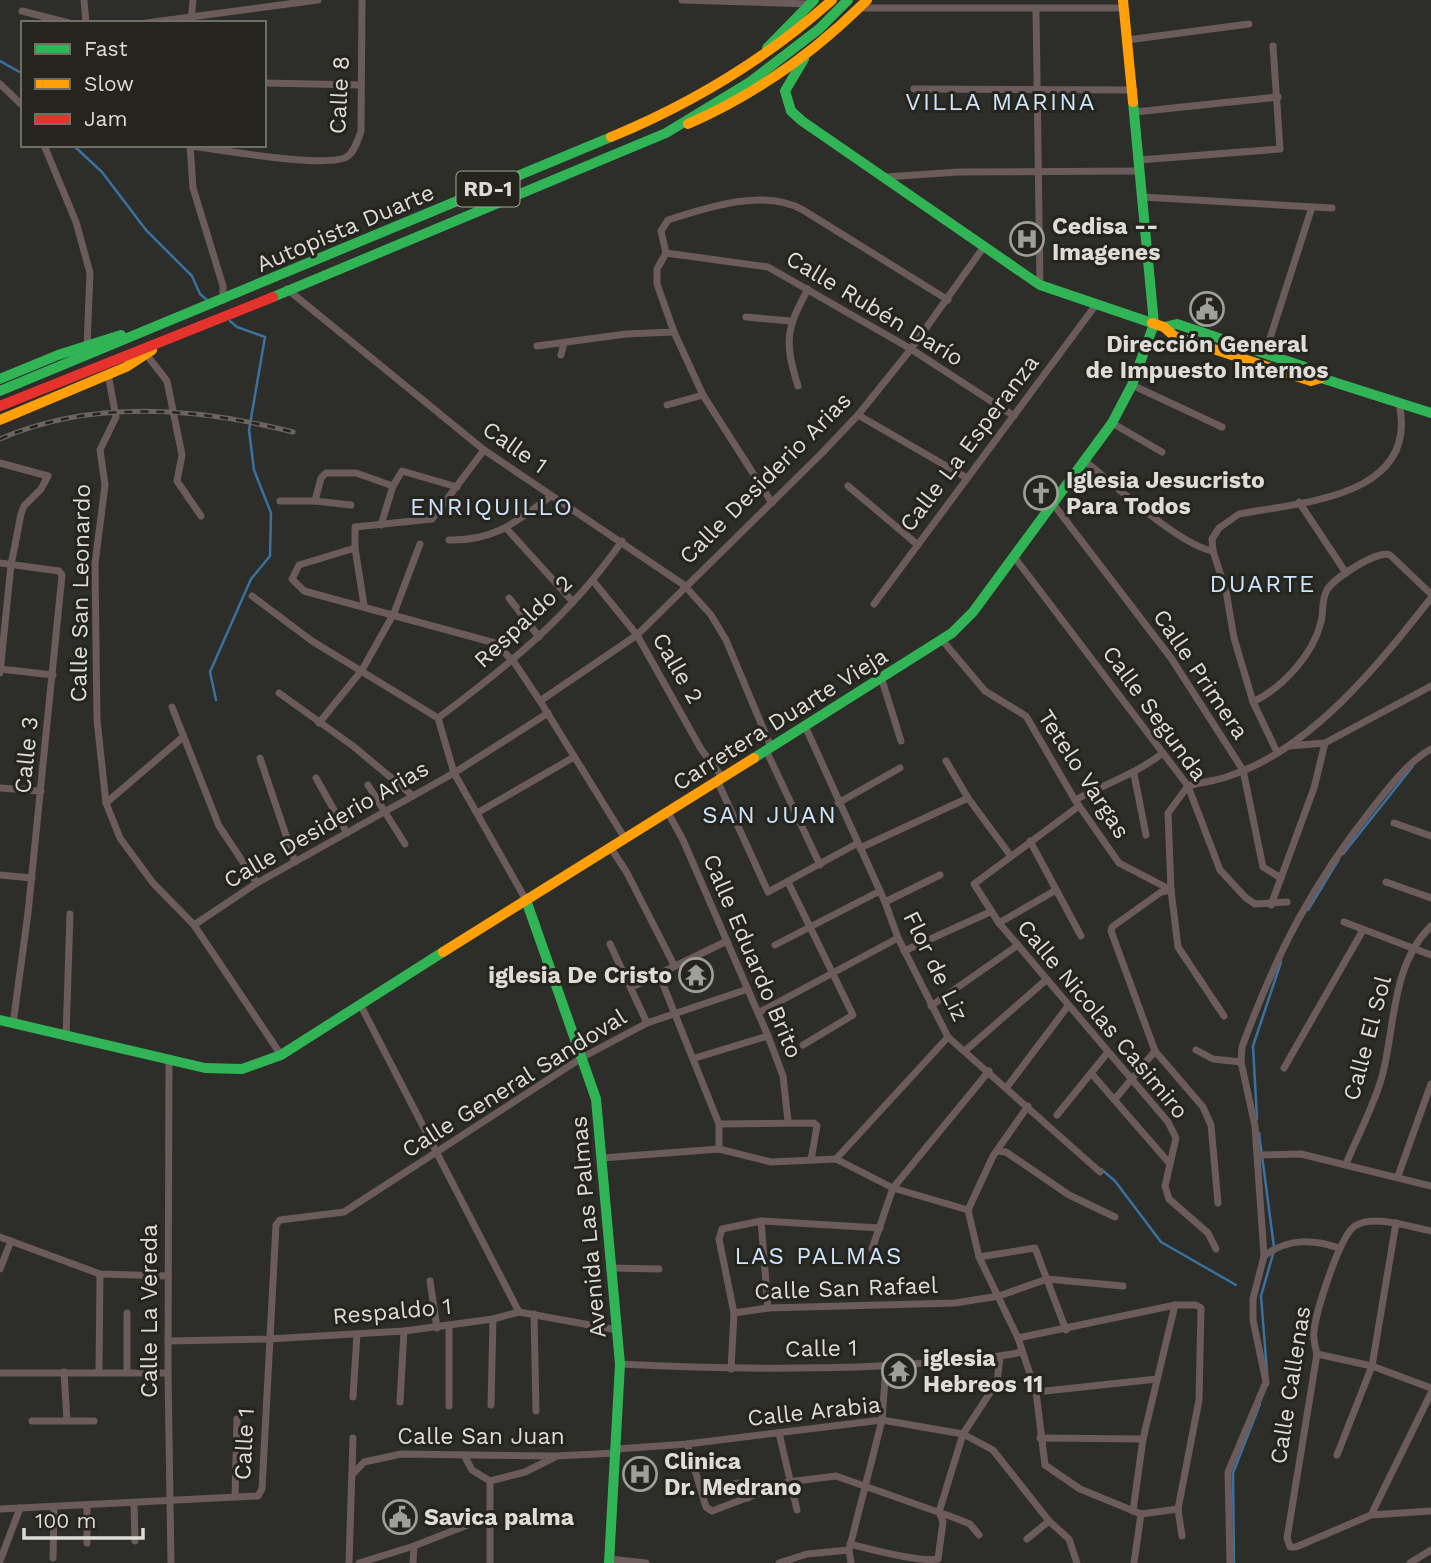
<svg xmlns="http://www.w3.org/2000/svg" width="1431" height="1563" viewBox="0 0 1431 1563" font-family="'Work Sans',sans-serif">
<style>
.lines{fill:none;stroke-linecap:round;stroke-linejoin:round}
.stream{stroke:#3971a0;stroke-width:2.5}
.street{stroke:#6b5b5a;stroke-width:7}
.fast{stroke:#30b455;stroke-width:10}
.slow{stroke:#ff9f0a;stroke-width:10}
.jam{stroke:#e5322d;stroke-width:10}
.rail-casing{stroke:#6c6462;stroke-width:5}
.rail{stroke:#25241d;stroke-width:2.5;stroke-dasharray:8;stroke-linecap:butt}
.labels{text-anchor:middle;stroke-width:6;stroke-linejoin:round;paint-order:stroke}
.shield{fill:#25241d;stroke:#a6a59f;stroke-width:2}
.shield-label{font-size:21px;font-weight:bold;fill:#dddcd7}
.street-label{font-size:23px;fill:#dddcd7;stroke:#25241d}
.poi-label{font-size:23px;font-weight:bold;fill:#dddcd7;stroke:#25241d;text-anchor:start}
.neighbourhood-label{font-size:24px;letter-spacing:2px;fill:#cee4fc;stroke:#25241d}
</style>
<rect width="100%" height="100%" fill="#2d2d29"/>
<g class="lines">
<!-- stream -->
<g class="stream">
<path d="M0,61L23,74"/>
<path d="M73,145L102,172L146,230L192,276L200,294L207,300"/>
<path d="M216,700L210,672L251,579L270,556L271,513L254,470L249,430L265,337L237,327L230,321"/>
<path d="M1343,854L1413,766"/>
<path d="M1308,910L1339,859"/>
<path d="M1257,1119L1253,1046L1281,962"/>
<path d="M1259,1133L1274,1247"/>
<path d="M1101,1169L1115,1181L1161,1242L1236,1285"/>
<path d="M1268,1385L1261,1296L1273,1254"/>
<path d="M1234,1563L1233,1473L1260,1404"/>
</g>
<!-- street -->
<g class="street">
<path d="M84,0L86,23"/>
<path d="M682,0L810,4"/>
<path d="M859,8H1123"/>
<path d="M1036,10L1040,285"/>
<path d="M22,11L69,23"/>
<path d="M146,23L318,0"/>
<path d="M191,23L193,0"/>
<path d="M1127,40L1249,24"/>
<path d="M264,83L360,85"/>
<path d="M0,84L23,106"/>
<path d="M914,89L1134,90"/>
<path d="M1135,112L1278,97"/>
<path d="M44,145L76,222L90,273L87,346"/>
<path d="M190,145L193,188L223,286V300"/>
<path d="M190,146C218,149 330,170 348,156C355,150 358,140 361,131L362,0"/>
<path d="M1139,160L1280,149L1273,46"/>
<path d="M885,177L958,172L1139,171"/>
<path d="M1143,197L1332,208"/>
<path d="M666,253L768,267L911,349L1014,416"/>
<path d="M666,253L661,231L668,220C708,207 765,188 803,210L948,300"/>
<path d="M666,253L657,269V284L674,332L703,395L772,503"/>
<path d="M287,289L484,450L684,585L711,615L726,640L771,747"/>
<path d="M746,317L790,321"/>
<path d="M537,346L626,334L674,332"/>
<path d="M146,354L167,381L182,455L177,481L201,516"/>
<path d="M1265,354L1312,207"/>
<path d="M561,355L564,343"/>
<path d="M108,374L116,417L100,450L105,485L95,564L97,720L106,803L120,838L153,883L194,925L281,1055"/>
<path d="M1132,385L1222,427"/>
<path d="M798,386C784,342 786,329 808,289"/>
<path d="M667,405L703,395"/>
<path d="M858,415L967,478"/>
<path d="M1112,423L1162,452"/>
<path d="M484,450L432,519L355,527V548L299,565L292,579L304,591L495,643L514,662L540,701L624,837"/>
<path d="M1086,462C1115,485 1179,545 1213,551"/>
<path d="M0,463L48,476L41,489L24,506L21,514L11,565L0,673"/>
<path d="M848,486L918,545"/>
<path d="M280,501H315L321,478L326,473H356L393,486"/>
<path d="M315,501L351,505"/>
<path d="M1299,502L1346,573"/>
<path d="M1054,505L1171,658L1243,770L1263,867L1281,878"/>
<path d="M381,525L393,486L402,471L457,487"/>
<path d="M507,529L573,602"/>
<path d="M449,540C495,541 516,522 551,496"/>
<path d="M355,548L364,605"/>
<path d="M1015,558L1188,786L1220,870L1246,898L1255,904L1287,902"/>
<path d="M0,563L59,571L62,575L28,913L13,1024"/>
<path d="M594,582L637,635L701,749L722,777"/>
<path d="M252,596L312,641L438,718L454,773L526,900"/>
<path d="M509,598L539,637"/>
<path d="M874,604L1095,306"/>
<path d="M942,640L985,691L1026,716L1075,800L1119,863L1171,890"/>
<path d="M0,669L53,675"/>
<path d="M882,680L901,741"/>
<path d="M279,693L353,746L413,796"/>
<path d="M540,701L637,635L821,454L858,415L911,349L983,248"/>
<path d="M1253,702C1283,687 1313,655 1321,622C1324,611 1321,600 1327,590C1334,578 1377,550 1390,555L1431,594"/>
<path d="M172,707L219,826L257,883"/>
<path d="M438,718C509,665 571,615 622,541"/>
<path d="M319,723L362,670L394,613L420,544"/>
<path d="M805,726L885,902L898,938L948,1037L1100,1172"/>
<path d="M1289,746L1325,743L1431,686"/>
<path d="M766,750L820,865"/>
<path d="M1277,752L1253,702L1234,638L1226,591L1213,551L1212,539L1219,528L1239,514C1303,502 1420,497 1399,403"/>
<path d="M260,758L295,862"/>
<path d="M946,761L968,798L1010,855"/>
<path d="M1134,774L1146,835"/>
<path d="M316,778L347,833"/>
<path d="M717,780L768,892L858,843"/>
<path d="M368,785L405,844"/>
<path d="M0,788L41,791"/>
<path d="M1075,800C1105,784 1136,774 1163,753"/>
<path d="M106,803L183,737"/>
<path d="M838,803L900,768"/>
<path d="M1079,806L974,884L999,923L1168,1122L1176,1138L1165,1186L1169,1199L1208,1233L1216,1249"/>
<path d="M667,811L683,840L768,1036L783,1076L788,1121"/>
<path d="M477,813L574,757"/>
<path d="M1394,823L1431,836"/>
<path d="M1030,841L1081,936"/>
<path d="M610,847L626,871L674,965"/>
<path d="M860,848L968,798"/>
<path d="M0,875L32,878"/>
<path d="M788,882L853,1015L803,1045"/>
<path d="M1386,882L1431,898"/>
<path d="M1171,890L1161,892L1112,927L1111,931L1155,1051L1203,1107L1211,1125L1218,1203"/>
<path d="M885,902L940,875"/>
<path d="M1271,905L1314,788L1325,743"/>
<path d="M1344,922L1431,955"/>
<path d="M999,923L1056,890"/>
<path d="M194,925L257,883L454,773L548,713"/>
<path d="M610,944L647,1023"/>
<path d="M775,945L880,891"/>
<path d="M904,951L990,912"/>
<path d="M658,972L719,1124V1149"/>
<path d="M632,987L727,941"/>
<path d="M361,1006L519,1312"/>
<path d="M931,1006L1018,945"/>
<path d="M758,1013L898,938"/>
<path d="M1224,1016L1178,947L1171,890L1168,813L1188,786C1202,782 1216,781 1229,776C1312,749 1379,664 1431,598"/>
<path d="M66,1037L70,914"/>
<path d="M966,1050L1046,980"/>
<path d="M1196,1050L1213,1059L1241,1062"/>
<path d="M695,1058L768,1036"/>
<path d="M169,1060L168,1373L171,1563"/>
<path d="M1284,1068L1363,930"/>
<path d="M1091,1073L1170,1164"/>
<path d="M1007,1087L1068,1006"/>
<path d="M1115,1099L1155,1051"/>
<path d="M1057,1115L1108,1052"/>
<path d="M719,1124L814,1123L817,1126L811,1160"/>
<path d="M998,1151L1006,1152L1069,1195L1115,1217"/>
<path d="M1258,1155L1301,1154L1431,1186"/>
<path d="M602,1158L719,1149L771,1162L836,1159L893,1188L968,1210"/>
<path d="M836,1159L948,1037"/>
<path d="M1346,1164C1358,1135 1375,1104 1383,1073C1395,1024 1392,964 1431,926"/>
<path d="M1398,1176L1431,1084"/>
<path d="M968,1210L979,1257L1018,1338L1036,1392L1045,1465L1080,1489L1141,1514L1178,1509"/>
<path d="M968,1210L993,1156L1028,1106"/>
<path d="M761,1221L768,1308"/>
<path d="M1431,1231C1410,1227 1375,1214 1355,1226C1340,1235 1315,1313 1314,1332C1313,1339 1315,1346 1317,1354L1287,1538L1290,1547H1296L1371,1515L1431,1511"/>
<path d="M0,1237L100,1274L168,1276"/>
<path d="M872,1249L893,1188L989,1071"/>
<path d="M1264,1256C1288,1238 1313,1239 1339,1248"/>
<path d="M979,1257L1035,1248L1066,1330"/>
<path d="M610,1268L659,1269"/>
<path d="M0,1269L11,1241"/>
<path d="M430,1281L437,1328"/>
<path d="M127,1313V1373"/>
<path d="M734,1313L768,1308L955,1303L999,1296L1047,1279L1123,1286"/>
<path d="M534,1314L536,1411"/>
<path d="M449,1326V1406"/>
<path d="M1018,1338L1175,1305H1196L1201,1308L1199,1400L1178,1509L1182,1536"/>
<path d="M168,1341L269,1339L404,1331L493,1319L519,1312L617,1330"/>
<path d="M1317,1354L1372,1366L1431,1388"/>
<path d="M620,1364C722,1369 824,1371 926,1363C958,1360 990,1359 1022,1352"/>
<path d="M731,1369L734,1313L719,1239L722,1229L761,1221L880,1228"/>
<path d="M64,1372L67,1421"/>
<path d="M99,1372L100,1274"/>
<path d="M0,1373H168"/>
<path d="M1036,1392L1157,1379"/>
<path d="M353,1397L357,1334"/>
<path d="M400,1402L404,1331"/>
<path d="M491,1405L493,1319"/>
<path d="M32,1421H94"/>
<path d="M779,1433L797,1510"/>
<path d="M1040,1438L1143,1439"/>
<path d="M687,1444L706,1507L712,1511L788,1482L836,1476L955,1518L970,1524L979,1535"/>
<path d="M617,1449L687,1444L882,1420L963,1434L993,1450L1049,1521L1069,1539L1077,1563"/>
<path d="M464,1455L472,1470L490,1481L525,1472L555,1457"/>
<path d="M1337,1455L1372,1366L1396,1223"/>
<path d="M352,1475L364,1462L401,1454L555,1456L617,1453"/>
<path d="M701,1488L738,1483L748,1498"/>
<path d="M235,1497L237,1419"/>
<path d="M134,1503L135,1541"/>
<path d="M87,1506V1543"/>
<path d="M0,1509L258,1496L262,1489L276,1225L280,1220L344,1212L583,1057L647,1023L748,989"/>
<path d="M1133,1511L1143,1439L1175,1305"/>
<path d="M1371,1515L1431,1393"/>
<path d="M1027,1539L1049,1521"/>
<path d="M850,1544C869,1549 922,1563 938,1559L943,1522L939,1512L963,1434L997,1382L1000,1357"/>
<path d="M53,1558L54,1507"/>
<path d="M610,1559L646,1563"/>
<path d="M0,1561L20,1508"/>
<path d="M349,1563L353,1438"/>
<path d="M359,1563L414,1546L488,1517"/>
<path d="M413,1563L414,1546"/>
<path d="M490,1563V1481"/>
<path d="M779,1563L807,1554L849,1550"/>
<path d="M851,1563L849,1550L882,1420L886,1366"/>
<path d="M1134,1563L1141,1514"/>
<path d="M1230,1563L1228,1472L1266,1382L1253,1320V1299L1264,1256L1255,1126L1241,1062L1242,1047C1277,952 1312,884 1375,805C1392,784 1408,762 1431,749"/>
<path d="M1410,1563L1431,1550"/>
</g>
<!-- fast -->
<g class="fast">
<path d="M767,48L814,0"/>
<path d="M804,59L785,91L791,111L802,121L1040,285L1152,323"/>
<path d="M273,297L666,133L750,82L819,29L848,0"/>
<path d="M1164,327L1177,324L1314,370L1321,378L1431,413"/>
<path d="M0,379L58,355L121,335"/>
<path d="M0,391L611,137"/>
<path d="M754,758L952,633L973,612L1112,423L1132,385L1154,324L1133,102"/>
<path d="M526,900L596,1099L620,1364L609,1563"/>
<path d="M0,1020L205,1068L242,1069L281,1055L443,952"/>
</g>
<!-- slow -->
<g class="slow">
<path d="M1123,0L1133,102"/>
<path d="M688,124C757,94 814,53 867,0"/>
<path d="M611,137C693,103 766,59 832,0"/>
<path d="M1152,323L1164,327L1174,336L1311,381L1321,378"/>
<path d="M0,420L126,367L152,350"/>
<path d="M443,952L754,758"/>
</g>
<!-- jam -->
<path class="jam" d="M0,406L273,297"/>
<!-- rail casing -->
<g class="rail-casing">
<path id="rail" d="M0,439C92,399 199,408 293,432"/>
</g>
<!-- rail -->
<use href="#rail" class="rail"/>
</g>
<!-- icons -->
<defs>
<g id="hospital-ring" transform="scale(1.75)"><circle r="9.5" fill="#25241d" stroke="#9f9f9a" stroke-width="1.5"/><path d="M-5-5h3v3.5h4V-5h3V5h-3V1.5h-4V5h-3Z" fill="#9f9f9a"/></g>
<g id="civic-ring" transform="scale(1.75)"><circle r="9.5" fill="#25241d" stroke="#9f9f9a" stroke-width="1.5"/><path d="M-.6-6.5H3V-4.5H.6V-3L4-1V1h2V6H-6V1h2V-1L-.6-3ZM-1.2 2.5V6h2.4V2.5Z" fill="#9f9f9a"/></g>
<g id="church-ring" transform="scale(1.75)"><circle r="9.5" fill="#25241d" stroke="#9f9f9a" stroke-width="1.5"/><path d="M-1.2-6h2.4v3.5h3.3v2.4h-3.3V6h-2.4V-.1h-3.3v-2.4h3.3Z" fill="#9f9f9a"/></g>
<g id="temple-ring" transform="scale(1.75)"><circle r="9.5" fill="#25241d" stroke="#9f9f9a" stroke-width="1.5"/><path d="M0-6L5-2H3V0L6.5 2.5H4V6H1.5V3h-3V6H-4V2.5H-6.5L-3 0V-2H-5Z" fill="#9f9f9a"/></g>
</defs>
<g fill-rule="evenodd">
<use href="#hospital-ring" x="1027" y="239"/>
<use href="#civic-ring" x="1207" y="309"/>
<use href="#church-ring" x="1041" y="493"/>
<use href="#temple-ring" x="696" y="975"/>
<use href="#temple-ring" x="899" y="1371"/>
<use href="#hospital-ring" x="640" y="1474"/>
<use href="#civic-ring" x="400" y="1517"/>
</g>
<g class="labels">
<!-- shield labels -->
<rect class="shield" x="456.5" y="171.5" width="63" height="35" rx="5"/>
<g class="shield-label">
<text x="488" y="196">RD-1</text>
</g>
<!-- street labels -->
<g class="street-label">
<text transform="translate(339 95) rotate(-87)" y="8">Calle 8</text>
<text transform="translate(345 228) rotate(-23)" y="8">Autopista Duarte</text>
<text transform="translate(875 308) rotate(31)" y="8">Calle Rubén Darío</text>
<text transform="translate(969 443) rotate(-53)" y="8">Calle La Esperanza</text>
<text transform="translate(515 447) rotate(35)" y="8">Calle 1</text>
<text transform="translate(765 478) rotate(-45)" y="8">Calle Desiderio Arias</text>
<text transform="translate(80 593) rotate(-89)" y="8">Calle San Leonardo</text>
<text transform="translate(523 621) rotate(-43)" y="8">Respaldo 2</text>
<text transform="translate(678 668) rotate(60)" y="8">Calle 2</text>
<text transform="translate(1201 674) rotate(56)" y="8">Calle Primera</text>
<text transform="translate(1155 713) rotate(54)" y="8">Calle Segunda</text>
<text transform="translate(780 719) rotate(-32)" y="8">Carretera Duarte Vieja</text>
<text transform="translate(26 755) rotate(-84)" y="8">Calle 3</text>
<text transform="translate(1084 774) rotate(57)" y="8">Tetelo Vargas</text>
<text transform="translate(326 824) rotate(-30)" y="8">Calle Desiderio Arias</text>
<text transform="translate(753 956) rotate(67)" y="8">Calle Eduardo Brito</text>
<text transform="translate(936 966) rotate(64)" y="8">Flor de Liz</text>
<text transform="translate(1103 1019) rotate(50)" y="8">Calle Nicolas Casimiro</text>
<text transform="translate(1367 1038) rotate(-75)" y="8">Calle El Sol</text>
<text transform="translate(514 1083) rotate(-32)" y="8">Calle General Sandoval</text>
<text transform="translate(588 1227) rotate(-95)" y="8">Avenida Las Palmas</text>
<text transform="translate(846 1288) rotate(-2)" y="8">Calle San Rafael</text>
<text transform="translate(149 1311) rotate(-90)" y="8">Calle La Vereda</text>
<text transform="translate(392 1311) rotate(-5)" y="8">Respaldo 1</text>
<text transform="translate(821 1348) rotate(-1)" y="8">Calle 1</text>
<text transform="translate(1290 1385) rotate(-81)" y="8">Calle Callenas</text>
<text transform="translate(814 1411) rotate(-6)" y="8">Calle Arabia</text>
<text x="481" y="1444">Calle San Juan</text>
<text transform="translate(244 1444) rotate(-87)" y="8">Calle 1</text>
</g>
<!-- poi labels -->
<g class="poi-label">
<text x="1052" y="234">Cedisa --<tspan x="1052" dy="26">Imagenes</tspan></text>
<text x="1207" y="352" text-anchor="middle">Dirección General<tspan x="1207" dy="26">de Impuesto Internos</tspan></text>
<text x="1066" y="488">Iglesia Jesucristo<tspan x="1066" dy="26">Para Todos</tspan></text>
<text x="672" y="983" text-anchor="end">iglesia De Cristo</text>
<text x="923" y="1366">iglesia<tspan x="923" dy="26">Hebreos 11</tspan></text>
<text x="664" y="1469">Clinica<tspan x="664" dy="26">Dr. Medrano</tspan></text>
<text x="424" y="1525">Savica palma</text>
</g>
<!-- neighbourhood labels -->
<g class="neighbourhood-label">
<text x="1001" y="110">VILLA MARINA</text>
<text x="492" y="515">ENRIQUILLO</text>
<text x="1263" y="592">DUARTE</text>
<text x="770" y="823">SAN JUAN</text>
<text x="819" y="1264">LAS PALMAS</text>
</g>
</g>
<!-- legend -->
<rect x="21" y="21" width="245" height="126" fill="#25241d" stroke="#6f6e67" stroke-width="2"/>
<rect x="35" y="44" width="35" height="10" fill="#30b455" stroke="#6f6e67" stroke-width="2"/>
<text x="84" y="56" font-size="21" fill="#dddcd7">Fast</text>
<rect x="35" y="79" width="35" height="10" fill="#ff9f0a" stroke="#6f6e67" stroke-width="2"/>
<text x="84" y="91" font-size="21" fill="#dddcd7">Slow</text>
<rect x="35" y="114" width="35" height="10" fill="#e5322d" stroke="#6f6e67" stroke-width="2"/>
<text x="84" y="126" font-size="21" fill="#dddcd7">Jam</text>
<!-- scale -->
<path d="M24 1528v10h119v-10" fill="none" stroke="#dddcd7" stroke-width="3.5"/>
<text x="35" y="1528" font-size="21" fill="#dddcd7" stroke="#25241d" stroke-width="5" paint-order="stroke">100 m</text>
</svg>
